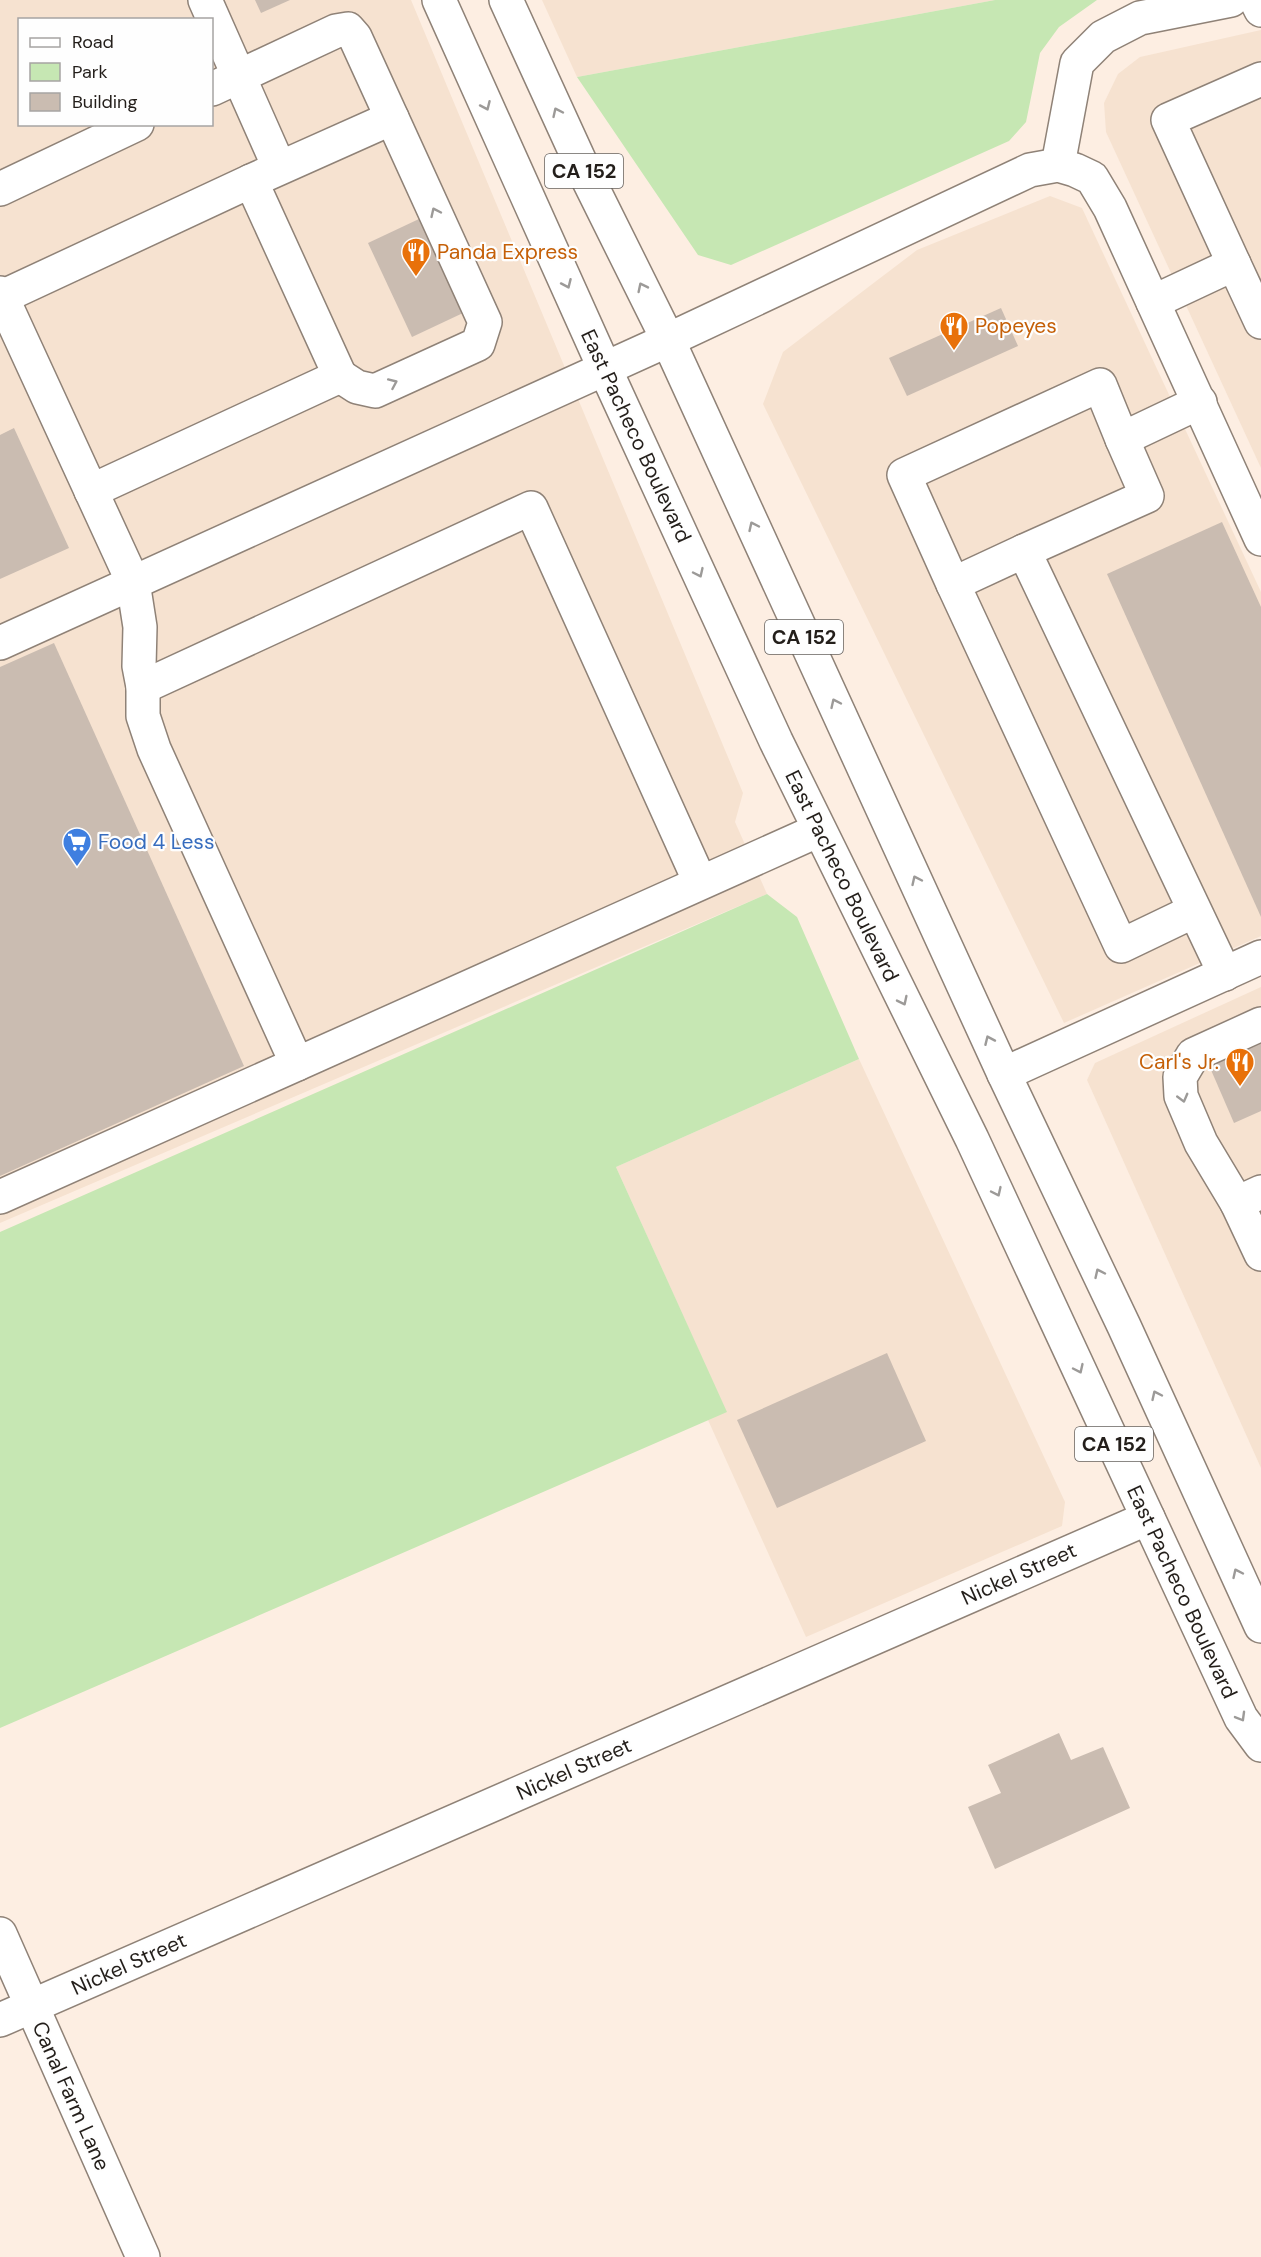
<svg xmlns="http://www.w3.org/2000/svg" width="1261" height="2257" viewBox="0 0 1261 2257" font-family="'DM Sans',sans-serif">
<style>
.built{fill:#f6e2d0;fill-rule:evenodd}
.green{fill:#c6e7b3}
.building{fill:#cabcb1}
.lines{fill:none;stroke-linecap:round;stroke-linejoin:round}
.minor-casing{stroke:#8f8277;stroke-width:36}
.highway-casing{stroke:#8f8277;stroke-width:36}
.minor{stroke:#fff;stroke-width:33}
.highway{stroke:#fff;stroke-width:33}
.oneway{stroke:#9c9a98}
.labels{text-anchor:middle;stroke-width:4.5;stroke-linejoin:round;paint-order:stroke}
.shield{fill:#fefefe;stroke:#65615e;stroke-width:1.5}
.shield-label{font-size:20px;font-weight:bold;fill:#231e1a}
.food-label{font-size:21px;fill:#c56008;stroke:#fefefe;text-anchor:start}
.street-label{font-size:21px;fill:#231e1a;stroke:#fefefe}
.shop-label{font-size:21px;fill:#366cbe;stroke:#fefefe;text-anchor:start}
</style>
<rect width="100%" height="100%" fill="#fdeee2"/>
<!-- built -->
<g class="built">
<path d="M0,0H411L743,793L735,822L767,894L0,1223ZM20,20H212V124H20Z"/>
<path d="M542,0H995L577,77Z"/>
<path d="M1261,30V468L1106,132L1104,103L1118,74L1140,57Z"/>
<path d="M1050,196L1082,208L1261,592V936L1064,1023L763,404L783,352L917,250Z"/>
<path d="M1261,987V1468L1087,1080L1095,1063Z"/>
<path d="M859,1059L1065,1502L1062,1526L806,1637L708,1420L726,1411L616,1167Z"/>
</g>
<!-- green -->
<g class="green">
<path d="M995,0H1097L1059,27L1040,53L1026,122L1009,141L731,265L698,255L577,77Z"/>
<path d="M767,894L797,917L859,1059L616,1167L727,1412L0,1728V1232Z"/>
</g>
<!-- building -->
<g class="building">
<path d="M255,0H290L261,13Z"/>
<path d="M419,219L463,313L412,337L368,243Z"/>
<path d="M1001,308L1018,346L907,396L889,358Z"/>
<path d="M14,428L69,548L0,579V435Z"/>
<path d="M1222,522L1261,607V917L1107,574Z"/>
<path d="M54,643L244,1066L0,1176V667Z"/>
<path d="M1261,1040V1111L1234,1123L1208,1063Z"/>
<path d="M887,1353L926,1441L777,1508L737,1420Z"/>
<path d="M1059,1733L1071,1760L1103,1747L1130,1808L995,1869L968,1807L1001,1793L988,1765Z"/>
</g>
<g class="lines">
<!-- minor casing -->
<g class="minor-casing">
<g id="minor">
<path d="M205,0L279,167"/>
<path d="M1256,0L1261,10"/>
<path d="M212,89L336,31L348,29L355,37L392,118L251,181"/>
<path d="M1058,165L1077,63L1103,37L1140,18L1231,0"/>
<path d="M0,189L137,124"/>
<path d="M1234,264L1168,120L1261,79"/>
<path d="M0,293L133,582L140,627L139,666L143,687V716L154,749L297,1064L819,830"/>
<path d="M2,297L251,181L340,376L91,491"/>
<path d="M1153,302L1234,264L1261,322"/>
<path d="M340,376L357,387L375,391L478,344L485,322L392,118"/>
<path d="M1024,551L1147,496L1122,439"/>
<path d="M953,584L904,475L1100,385L1122,439L1200,402"/>
<path d="M0,643L668,340L1030,170L1058,165L1075,170L1092,178L1110,208L1261,539"/>
<path d="M143,687L531,508L700,882"/>
<path d="M1194,911L1121,946L953,584L1024,551L1225,974"/>
<path d="M1004,1074L1261,957"/>
<path d="M1261,1192L1237,1203L1261,1254"/>
<path d="M0,1197L297,1064"/>
<path d="M1237,1203L1201,1143L1181,1096L1180,1077L1193,1055L1261,1024"/>
<path d="M0,1934L143,2257"/>
<path d="M0,2020L1148,1518"/>
</g>
</g>
<!-- highway casing -->
<g class="highway-casing">
<g id="highway">
<path d="M439,0L604,367L776,741L972,1139L1241,1718L1261,1745"/>
<path d="M506,0L587,177L668,340L1004,1074L1124,1326L1261,1626"/>
</g>
</g>
<!-- minor -->
<use href="#minor" class="minor"/>
<!-- highway -->
<use href="#highway" class="highway"/>
</g>
<!-- one-way arrows -->
<defs><path id="oneway-chevron" d="M-2-3.5L2.5 0L-2 3.5" fill="none" stroke-width="1.6" stroke-linecap="round" stroke-linejoin="round" transform="scale(1.5)"/></defs>
<g class="oneway">
<use href="#oneway-chevron" transform="translate(486 106) rotate(66)"/>
<use href="#oneway-chevron" transform="translate(557 112) rotate(-115)"/>
<use href="#oneway-chevron" transform="translate(435 212) rotate(-115)"/>
<use href="#oneway-chevron" transform="translate(567 284) rotate(66)"/>
<use href="#oneway-chevron" transform="translate(642 287) rotate(-116)"/>
<use href="#oneway-chevron" transform="translate(393 383) rotate(-24)"/>
<use href="#oneway-chevron" transform="translate(753 526) rotate(-115)"/>
<use href="#oneway-chevron" transform="translate(699 573) rotate(65)"/>
<use href="#oneway-chevron" transform="translate(835 703) rotate(-115)"/>
<use href="#oneway-chevron" transform="translate(916 880) rotate(-115)"/>
<use href="#oneway-chevron" transform="translate(903 1001) rotate(64)"/>
<use href="#oneway-chevron" transform="translate(989 1040) rotate(-114)"/>
<use href="#oneway-chevron" transform="translate(1183 1098) rotate(75)"/>
<use href="#oneway-chevron" transform="translate(997 1192) rotate(65)"/>
<use href="#oneway-chevron" transform="translate(1099 1273) rotate(-115)"/>
<use href="#oneway-chevron" transform="translate(1079 1369) rotate(65)"/>
<use href="#oneway-chevron" transform="translate(1156 1395) rotate(-115)"/>
<use href="#oneway-chevron" transform="translate(1237 1573) rotate(-115)"/>
<use href="#oneway-chevron" transform="translate(1241 1717) rotate(60)"/>
</g>
<!-- icons -->
<defs>
<g id="restaurant-pin" transform="scale(1.5)"><path d="M0 17L-7.5 6A9.5 9.5 0 1 1 7.5 6Z" fill="#e8710a" stroke="#fefefe"/><path d="M-5-6h1v4h1v-4h1v4h1v-4h1v5L-1.5 .5V6h-2V.5L-5-1ZM5-6V6H3V1.5H1.5Q1.5-4 5-6Z" fill="#fff"/></g>
<g id="supermarket-pin" transform="scale(1.5)"><path d="M0 17L-7.5 6A9.5 9.5 0 1 1 7.5 6Z" fill="#3f7fe0" stroke="#fefefe"/><path d="M-6-5.5h2.5l.6 2H6L4.5 2H-2.5L-4.4-4H-6ZM-1.5 3.2a1.3 1.3 0 1 0 .1 0ZM3 3.2a1.3 1.3 0 1 0 .1 0Z" fill="#fff"/></g>
</defs>
<g fill-rule="evenodd">
<use href="#restaurant-pin" x="416" y="252"/>
<use href="#restaurant-pin" x="954" y="326"/>
<use href="#supermarket-pin" x="77" y="842"/>
<use href="#restaurant-pin" x="1240" y="1062"/>
</g>
<g class="labels">
<!-- shield labels -->
<g class="shield">
<rect x="545" y="154" width="78" height="34" rx="4.5"/>
<rect x="765" y="620" width="78" height="34" rx="4.5"/>
<rect x="1075" y="1427" width="78" height="34" rx="4.5"/>
</g>
<g class="shield-label">
<text x="584" y="178">CA 152</text>
<text x="804" y="644">CA 152</text>
<text x="1114" y="1451">CA 152</text>
</g>
<!-- food labels -->
<g class="food-label">
<text x="437" y="259">Panda Express</text>
<text x="975" y="333">Popeyes</text>
<text x="1219" y="1069" text-anchor="end">Carl's Jr.</text>
</g>
<!-- street labels -->
<g class="street-label">
<text transform="translate(636 436) rotate(65)" y="7">East Pacheco Boulevard</text>
<text transform="translate(842 876) rotate(64)" y="7">East Pacheco Boulevard</text>
<text transform="translate(1019 1574) rotate(-24)" y="7">Nickel Street</text>
<text transform="translate(1182 1592) rotate(65)" y="7">East Pacheco Boulevard</text>
<text transform="translate(574 1769) rotate(-24)" y="7">Nickel Street</text>
<text transform="translate(129 1964) rotate(-24)" y="7">Nickel Street</text>
<text transform="translate(71 2096) rotate(66)" y="7">Canal Farm Lane</text>
</g>
<!-- shop labels -->
<g class="shop-label">
<text x="98" y="849">Food 4 Less</text>
</g>
</g>
<!-- legend -->
<rect x="18" y="18" width="195" height="108" fill="#fefefe" stroke="#a6a4a3" stroke-width="1.5"/>
<rect x="30" y="38" width="30" height="9" fill="#ffffff" stroke="#a6a4a3" stroke-width="1.5"/>
<text x="72" y="48" font-size="18" fill="#231e1a">Road</text>
<rect x="30" y="63" width="30" height="18" fill="#c6e7b3" stroke="#a6a4a3" stroke-width="1.5"/>
<text x="72" y="78" font-size="18" fill="#231e1a">Park</text>
<rect x="30" y="93" width="30" height="18" fill="#cabcb1" stroke="#a6a4a3" stroke-width="1.5"/>
<text x="72" y="108" font-size="18" fill="#231e1a">Building</text>
</svg>
